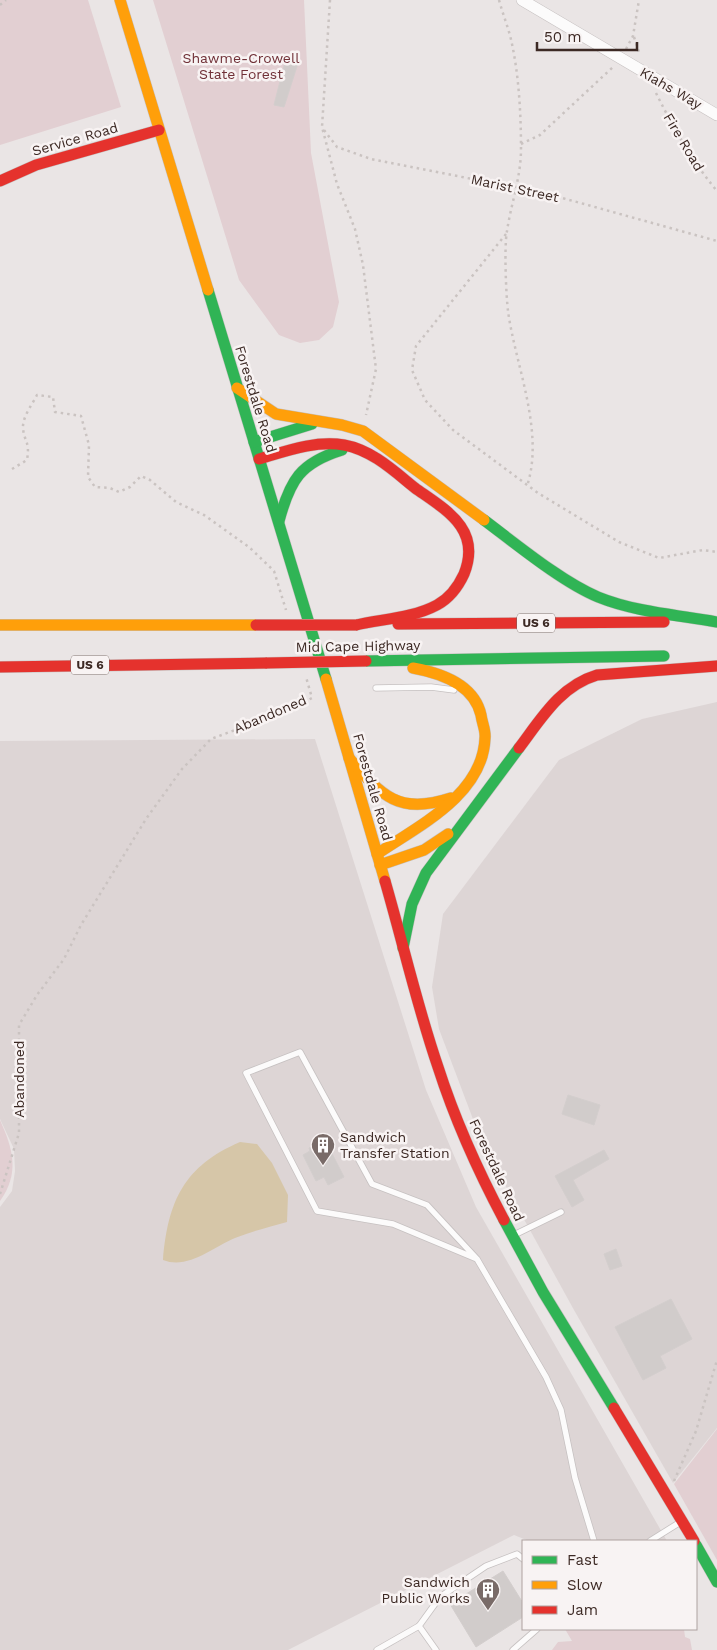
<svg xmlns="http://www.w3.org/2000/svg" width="717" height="1650" viewBox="0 0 717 1650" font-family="'Work Sans',sans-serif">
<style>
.built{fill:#ddd5d5}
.green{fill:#e2cfd2}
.water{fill:#d6c6a8}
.building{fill:#d1cccb;stroke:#d3cecd}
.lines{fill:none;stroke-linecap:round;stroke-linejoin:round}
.lane-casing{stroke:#c6c1c1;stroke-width:7}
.street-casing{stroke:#c6c1c1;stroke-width:12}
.fast-casing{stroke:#c5c0bf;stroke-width:12}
.slow-casing{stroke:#c5c0bf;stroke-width:12}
.jam-casing{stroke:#c5c0bf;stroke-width:12}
.path{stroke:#cac3c1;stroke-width:2.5;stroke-dasharray:2.5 4;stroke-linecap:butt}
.lane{stroke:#fcfbfb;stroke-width:5.5}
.street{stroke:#fcfbfb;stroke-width:11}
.fast{stroke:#30b455;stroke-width:11}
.slow{stroke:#ff9f0a;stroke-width:11}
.jam{stroke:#e5322d;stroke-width:11}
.jam-bridge-casing{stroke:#c9c3c1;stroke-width:12;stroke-linecap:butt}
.jam-bridge{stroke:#e5322d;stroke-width:11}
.labels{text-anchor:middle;stroke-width:5;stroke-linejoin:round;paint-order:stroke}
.shield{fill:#f8f3f3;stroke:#746662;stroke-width:1}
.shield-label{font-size:12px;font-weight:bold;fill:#3c2924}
.park-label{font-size:14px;fill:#703037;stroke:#f8f3f3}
.street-label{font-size:14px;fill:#3c2924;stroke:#f8f3f3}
.poi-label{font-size:14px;fill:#3c2924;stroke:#f8f3f3;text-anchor:start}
</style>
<rect width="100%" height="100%" fill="#eae5e5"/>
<!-- built -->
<g class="built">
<path d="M717,702V1428L673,1483L574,1310L482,1143L439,1029L432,987L443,914L559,760L642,719Z"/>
<path d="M315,739L426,1090L476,1207L667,1541H529L514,1535L288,1650H0V1207L12,1191L15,1171L14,1149L0,1119V741Z"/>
</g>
<!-- green -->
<g class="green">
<path d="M0,0H88L121,107L0,145Z"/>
<path d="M153,0H304L311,153L339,302L333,327L319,340L300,343L279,335L239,280Z"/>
<path d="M0,1120C13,1149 20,1173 0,1201Z"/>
<path d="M717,1429V1560L674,1484Z"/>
<path d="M565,1629H684L685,1637L690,1639L692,1650H552L558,1642L572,1641Z"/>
</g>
<!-- water -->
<path class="water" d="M240,1142L257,1144L272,1163L288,1195L287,1222C270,1227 252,1231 235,1238C213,1247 188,1270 163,1260C168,1201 184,1166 240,1142Z"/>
<!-- building -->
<g class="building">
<path d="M286,58L298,63L284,107L274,105Z"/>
<path d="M568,1095L600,1105L594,1125L562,1114Z"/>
<path d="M325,1140L344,1177L328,1185L324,1177L316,1181L303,1155L310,1151L309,1148Z"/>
<path d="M604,1150L609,1159L573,1180L584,1200L572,1207L555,1176Z"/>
<path d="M616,1249L622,1266L610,1270L604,1254Z"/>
<path d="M671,1299L692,1339L660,1356L666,1368L643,1380L615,1327Z"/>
<path d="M503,1571L523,1603V1617L476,1647L450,1604Z"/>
</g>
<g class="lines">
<!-- lane casing -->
<g class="lane-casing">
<g id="lane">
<path d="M376,688L431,687L454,690"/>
<path d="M514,1235L561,1212"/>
<path d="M477,1259L393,1224L317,1211L246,1073L300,1052L372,1184L427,1205L477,1259L546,1377L561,1410L575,1478L594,1541"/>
<path d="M650,1541L682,1521"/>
<path d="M377,1650L419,1626"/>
<path d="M436,1650L419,1626L440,1597L486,1566L517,1554L523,1559"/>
<path d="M513,1650L537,1629"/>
</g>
</g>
<!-- street casing -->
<g class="street-casing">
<path id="street" d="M522,0L717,115"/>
</g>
<!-- fast casing -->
<g class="fast-casing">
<g id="fast">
<path d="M208,290L326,679"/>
<path d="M254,442L312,424"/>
<path d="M484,520C516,544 562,582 598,597C635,612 678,615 717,622"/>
<path d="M279,521C290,480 300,463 342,450"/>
<path d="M366,661L664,656"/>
<path d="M403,948L412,904L426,873L519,748"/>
<path d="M504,1220L543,1292L614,1408"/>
<path d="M696,1545L717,1582"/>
</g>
</g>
<!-- slow casing -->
<g class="slow-casing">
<g id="slow">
<path d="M120,0L208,290"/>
<path d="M237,388L276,414L342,425L363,431L484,520"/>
<path d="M0,625H256"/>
<path d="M326,679L385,881"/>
<path d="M349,758C382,796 398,815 451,798"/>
<path d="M377,854C418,826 483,795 485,738C486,731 482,723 481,715C474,684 441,673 413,668"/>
<path d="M380,865L424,850L448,834"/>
</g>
</g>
<!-- jam casing -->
<g class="jam-casing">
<g id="jam">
<path d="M0,181L36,165L159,130"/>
<path d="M259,459C286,451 316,440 344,445C372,450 394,471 415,488C446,510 482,529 464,574C458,587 450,598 437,605C413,618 382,619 356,625"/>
<path d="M398,624L664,622"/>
<path d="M0,667L267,663"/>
<path d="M519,748C541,719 560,686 597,675L717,666"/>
<path d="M385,881C403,943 417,1006 438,1067C455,1120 478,1171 504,1220"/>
<path d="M614,1408L694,1541"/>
</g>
</g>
<!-- path -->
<g class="path">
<path d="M330,0L322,127L337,184L355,229L363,265L376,369L366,415"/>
<path d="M499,0C503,15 509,29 512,44C519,77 521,115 521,149C521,177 511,204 507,231C504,247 506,294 508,311C515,364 545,432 527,486"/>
<path d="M0,5L6,0"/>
<path d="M634,37L640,55"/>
<path d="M626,49L633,36L639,0"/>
<path d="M656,93C673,127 692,161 717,191"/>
<path d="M324,130L337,147L371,159L548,194L717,241"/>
<path d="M521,144L540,135L613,67"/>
<path d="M506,234L416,346L412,370L425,400L453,430L538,493L619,542L659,558L703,550L717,552"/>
<path d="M12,469L27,460C30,442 25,443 23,429C22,417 32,405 37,395L53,397L55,412L81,416L89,445L88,477L95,487L110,488L119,492L130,487L141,476L150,480L176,502L204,515L249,547L274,571L286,610"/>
<path d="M0,1194L19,1133V1025L37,995L64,959L81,925L146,819L182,769L211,739L291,709L312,698L306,677"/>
<path d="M674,1481L696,1431L717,1360"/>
</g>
<!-- lane -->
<use href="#lane" class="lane"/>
<!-- street -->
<use href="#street" class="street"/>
<!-- fast -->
<use href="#fast" class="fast"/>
<!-- slow -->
<use href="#slow" class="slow"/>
<!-- jam -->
<use href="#jam" class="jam"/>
<!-- jam-bridge casing -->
<g class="jam-bridge-casing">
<g id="jam-bridge">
<path d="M256,625H356"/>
<path d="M267,663L366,661"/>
</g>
</g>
<!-- jam-bridge -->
<use href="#jam-bridge" class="jam-bridge"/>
</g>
<!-- icons -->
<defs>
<g id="building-pin" transform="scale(1.25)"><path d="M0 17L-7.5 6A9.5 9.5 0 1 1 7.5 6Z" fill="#796b68" stroke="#f8f3f3"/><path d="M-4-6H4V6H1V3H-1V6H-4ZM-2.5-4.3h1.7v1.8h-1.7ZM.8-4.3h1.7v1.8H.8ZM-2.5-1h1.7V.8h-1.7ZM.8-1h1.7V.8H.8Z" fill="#fff"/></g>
</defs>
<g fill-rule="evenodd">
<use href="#building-pin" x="323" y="1145"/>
<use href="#building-pin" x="488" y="1590"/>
</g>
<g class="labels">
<!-- shield labels -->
<g class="shield">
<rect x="517" y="613.5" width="38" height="19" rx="4"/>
<rect x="71" y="655.5" width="38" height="19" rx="4"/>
</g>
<g class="shield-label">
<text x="536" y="627">US 6</text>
<text x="90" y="669">US 6</text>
</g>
<!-- park labels -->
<g class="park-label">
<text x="241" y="63">Shawme-Crowell<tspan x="241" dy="16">State Forest</tspan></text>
</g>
<!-- street labels -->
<g class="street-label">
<text transform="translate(671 88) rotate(30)" y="5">Kiahs Way</text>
<text transform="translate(75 139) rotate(-16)" y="5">Service Road</text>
<text transform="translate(684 142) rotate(59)" y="5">Fire Road</text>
<text transform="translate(515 188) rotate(12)" y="5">Marist Street</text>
<text transform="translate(256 399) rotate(73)" y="5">Forestdale Road</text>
<text transform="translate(358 646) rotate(-1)" y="5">Mid Cape Highway</text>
<text transform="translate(270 714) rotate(-23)" y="5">Abandoned</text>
<text transform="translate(373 787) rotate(74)" y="5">Forestdale Road</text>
<text transform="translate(19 1079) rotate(-90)" y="5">Abandoned</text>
<text transform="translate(497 1170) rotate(65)" y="5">Forestdale Road</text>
</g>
<!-- poi labels -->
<g class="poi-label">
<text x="340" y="1142">Sandwich<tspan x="340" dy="16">Transfer Station</tspan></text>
<text x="470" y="1587" text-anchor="end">Sandwich<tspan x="470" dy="16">Public Works</tspan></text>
</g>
</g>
<!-- legend -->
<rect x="522" y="1540" width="175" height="90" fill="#f8f3f3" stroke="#ada2a0"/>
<rect x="532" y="1556" width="25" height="8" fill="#30b455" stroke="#ada2a0"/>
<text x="567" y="1565" font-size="15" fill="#3c2924">Fast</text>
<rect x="532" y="1581" width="25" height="8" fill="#ff9f0a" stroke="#ada2a0"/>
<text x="567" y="1590" font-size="15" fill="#3c2924">Slow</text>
<rect x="532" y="1606" width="25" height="8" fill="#e5322d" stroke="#ada2a0"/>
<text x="567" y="1615" font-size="15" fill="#3c2924">Jam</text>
<!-- scale -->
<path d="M537 42v8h100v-8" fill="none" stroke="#3c2924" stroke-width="2.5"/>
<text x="544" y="42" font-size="15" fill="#3c2924" stroke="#f8f3f3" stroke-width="4" paint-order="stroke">50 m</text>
</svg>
